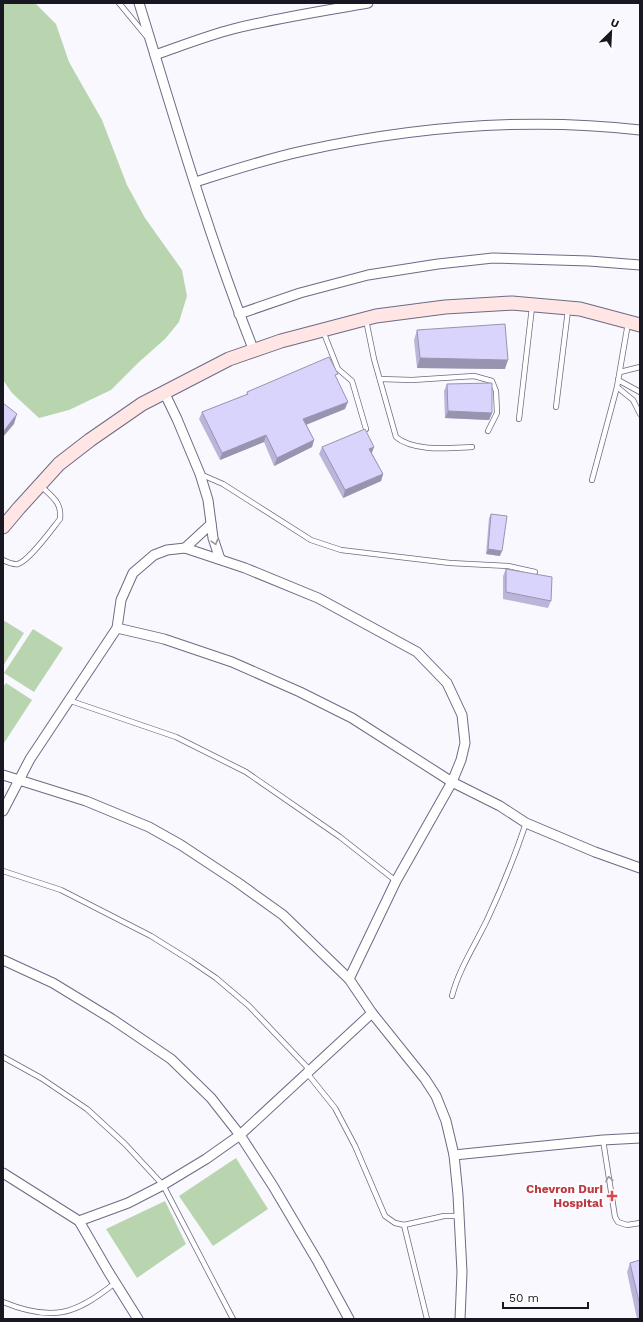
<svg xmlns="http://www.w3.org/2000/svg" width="643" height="1322" viewBox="0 0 643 1322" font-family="'Work Sans',sans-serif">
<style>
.green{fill:#b9d5b0}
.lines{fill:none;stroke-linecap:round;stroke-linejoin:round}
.lane-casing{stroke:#6e6a85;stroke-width:6}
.street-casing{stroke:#6e6a85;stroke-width:11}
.secondary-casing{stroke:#6e6a85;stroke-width:15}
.lane{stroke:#fff;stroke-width:4.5}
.street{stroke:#fff;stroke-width:9}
.secondary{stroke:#ffe6e4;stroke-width:13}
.wall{fill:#bbb6d9}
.shaded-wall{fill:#9894b0}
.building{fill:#d9d4fc;stroke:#9894b0}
.oneway{stroke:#98979c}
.health-dot{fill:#e0444e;stroke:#fff;stroke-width:1.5}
.labels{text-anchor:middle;stroke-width:4;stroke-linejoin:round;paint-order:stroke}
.health-label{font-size:12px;font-weight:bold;fill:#be3a42;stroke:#fff;text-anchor:end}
</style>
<rect width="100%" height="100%" fill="#f8f8fe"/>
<!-- green -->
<g class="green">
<path d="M3,3H35L56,24L69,62L102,120L127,185L145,218L182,270L187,296L179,322L165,339L139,362L111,390L69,410L39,418L12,393L3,380Z"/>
<path d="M3,620L24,633L3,666Z"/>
<path d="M33,629L63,648L34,692L4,673Z"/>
<path d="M6,683L32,700L4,743L3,742V687Z"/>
<path d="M236,1158L268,1209L213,1246L179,1196Z"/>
<path d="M165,1201L186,1244L137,1278L106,1229Z"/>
</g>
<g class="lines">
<!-- lane casing -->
<g class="lane-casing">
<g id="lane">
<path d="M119,3L147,37"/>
<path d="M366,320L374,359L396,437C414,452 449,448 472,447"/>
<path d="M323,331L338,369L352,381L366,429"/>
<path d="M620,372L640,367"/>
<path d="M380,379L412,380L474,376L492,381L496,391L497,413L488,431"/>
<path d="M618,380L640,392"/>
<path d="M617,387L633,400L640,414"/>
<path d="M556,407L568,310"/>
<path d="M519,419L532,307"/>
<path d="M200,474L223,484L311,540L341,550L450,563L508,566L535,572"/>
<path d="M592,480L617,387L628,323"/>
<path d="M3,560C7,562 13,565 18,564C29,561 52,529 60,519C62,502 52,497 41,486"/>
<path d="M68,700L176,737L246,772L340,837L396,881"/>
<path d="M3,871L61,890L151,936L191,961L216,978L249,1006L307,1067V1073L335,1108L355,1146L385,1216L395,1223L404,1225L444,1216H459"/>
<path d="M452,996C459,969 475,945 487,920C502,888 515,856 526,823"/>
<path d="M3,1057L41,1078L87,1109L125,1144L163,1185L233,1319"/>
<path d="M603,1140L615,1217L618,1222L627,1225L640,1223"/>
<path d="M404,1225L427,1319"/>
<path d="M3,1302C52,1322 75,1315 115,1283"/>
</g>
</g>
<!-- street casing -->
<g class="street-casing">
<g id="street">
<path d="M139,3C175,120 209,238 254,351"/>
<path d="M155,55C181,46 206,36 233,29C277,18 323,11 368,3"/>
<path d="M195,182C230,171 266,159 303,151C412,127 528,117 640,130"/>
<path d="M239,314L300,293L368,275L438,264L493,258L589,261L640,265"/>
<path d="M164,392L177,419L200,474L208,500L213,538L220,559"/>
<path d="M185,548L211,524"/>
<path d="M117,628L164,639L232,662L300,692L352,718L452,782L500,806L526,823L595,852L640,868"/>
<path d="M3,775L86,801L149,827L181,845L237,882L283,915L349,979L372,1013L425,1079L436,1096L446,1121L454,1155L458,1195L462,1272L460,1319"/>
<path d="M3,811L30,759L117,628L121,600L133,573L154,555L167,550L185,548L245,568L318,598L417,652L447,683L462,715L465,743L461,760L452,782L396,881L349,979"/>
<path d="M3,960L53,983L112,1019L171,1059L211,1098L240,1135L273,1186L318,1262L349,1319"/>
<path d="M454,1155L603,1140L640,1138"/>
<path d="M3,1173L79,1221L108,1271L138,1319"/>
<path d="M79,1221L128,1203L163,1185L206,1159L240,1135L372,1013"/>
</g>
</g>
<!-- secondary casing -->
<g class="secondary-casing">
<path id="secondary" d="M3,527L19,508L59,464L90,440L142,404L229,359L281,341L376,316L445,307L512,303L580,309L640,325"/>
</g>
<!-- lane -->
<use href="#lane" class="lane"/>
<!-- street -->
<use href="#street" class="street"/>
<!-- secondary -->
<use href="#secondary" class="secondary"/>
</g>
<!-- wall -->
<g class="wall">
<path d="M417,330L505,369L417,368L414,340Z"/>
<path d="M337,378L345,409L306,424L314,440L312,447L274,466L264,442L220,460L199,419L202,412L246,395L247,392Z"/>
<path d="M447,384L492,413L489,420L445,418L444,391Z"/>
<path d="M322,447H374L372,453L383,474L381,481L343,498L319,454Z"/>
<path d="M491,514L500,556L486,554L489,518Z"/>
<path d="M506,569L551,601L548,608L503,599V576Z"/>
<path d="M640,1260V1319H637L627,1272L630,1263Z"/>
</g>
<!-- shaded-wall -->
<g class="shaded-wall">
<path d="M420,358L508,360L505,369L417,368Z"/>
<path d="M348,402L345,409L301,427L303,419Z"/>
<path d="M448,411L492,413L489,420L445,418Z"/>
<path d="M17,414L14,424L3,437V432Z"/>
<path d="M266,435L264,442L220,460L222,453Z"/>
<path d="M314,440L312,447L274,466L277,458Z"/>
<path d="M374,447L371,454L369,449Z"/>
<path d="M383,474L381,481L343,498L345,490Z"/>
<path d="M488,549L502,551L500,556L486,554Z"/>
</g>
<!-- building -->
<g class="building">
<path d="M505,324L508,360L420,358L417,330Z"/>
<path d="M329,357L338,374L335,375L348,402L303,419L314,440L277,458L266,435L222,453L202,412L248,394L247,392Z"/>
<path d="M492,383V413L448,411L447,384Z"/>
<path d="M3,403L17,414L3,432Z"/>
<path d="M365,429L374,447L369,449L383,474L345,490L322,447Z"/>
<path d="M491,514L507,516L502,551L488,549Z"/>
<path d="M506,569L552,577L551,601L506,592Z"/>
<path d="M640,1260V1306L630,1263Z"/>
</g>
<!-- one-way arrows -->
<defs><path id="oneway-chevron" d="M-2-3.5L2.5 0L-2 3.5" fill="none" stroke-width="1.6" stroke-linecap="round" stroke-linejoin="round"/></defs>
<g class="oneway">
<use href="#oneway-chevron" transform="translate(215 542) rotate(74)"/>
<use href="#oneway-chevron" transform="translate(609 1179) rotate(-99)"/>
</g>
<!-- markers -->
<path class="health-dot" d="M610 1190h4v4h4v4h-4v4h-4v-4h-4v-4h4z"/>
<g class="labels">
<!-- health labels -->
<g class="health-label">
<text x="603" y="1193">Chevron Duri<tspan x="603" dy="14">Hospital</tspan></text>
</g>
</g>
<!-- border -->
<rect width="643" height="1322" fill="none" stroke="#191722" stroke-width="8"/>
<!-- north arrow -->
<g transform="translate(611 32) rotate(24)" stroke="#ffffff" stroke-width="3" paint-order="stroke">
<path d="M0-3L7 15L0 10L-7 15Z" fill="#191722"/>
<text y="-6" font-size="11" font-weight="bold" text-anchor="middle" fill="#191722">U</text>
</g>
<!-- scale -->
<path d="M503 1302v6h85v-6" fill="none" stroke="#191722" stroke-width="2"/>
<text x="509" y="1302" font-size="12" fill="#191722" stroke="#ffffff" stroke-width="3" paint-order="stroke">50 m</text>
</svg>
